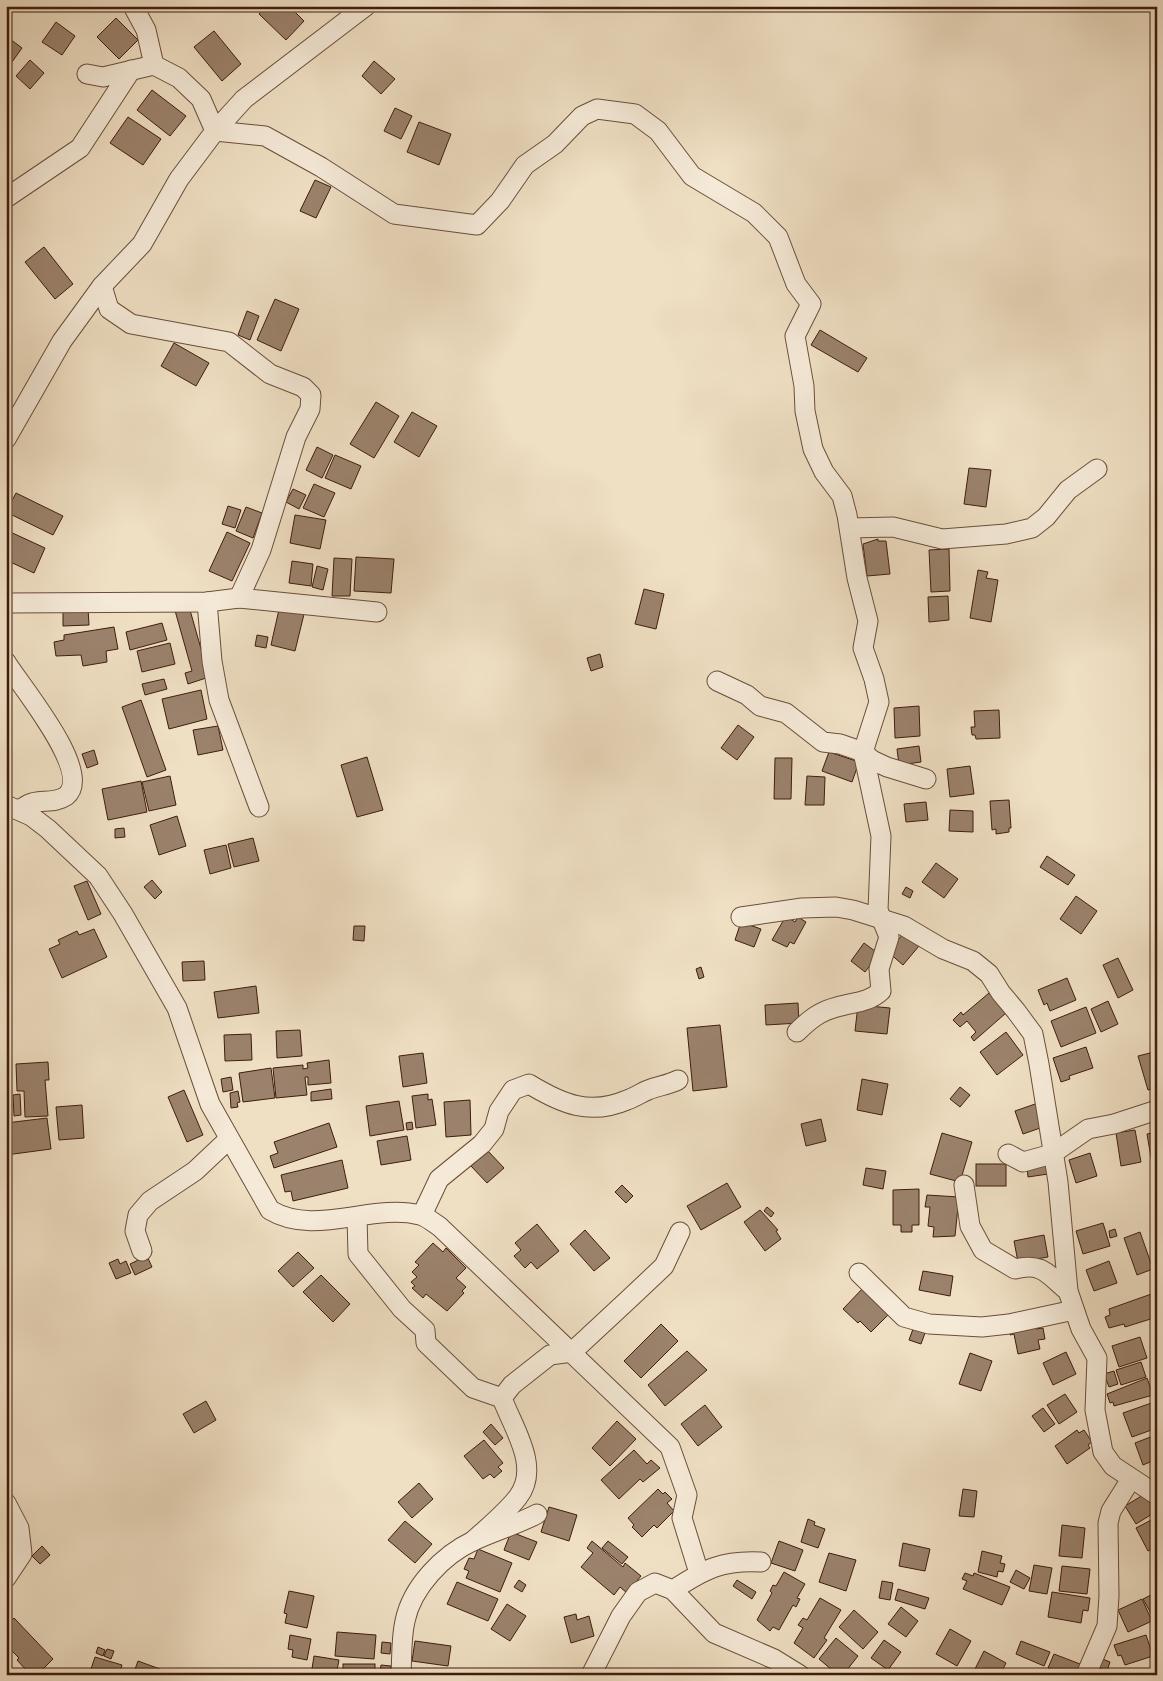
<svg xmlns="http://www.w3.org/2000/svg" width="1163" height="1681" viewBox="0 0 1163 1681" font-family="Alegreya,serif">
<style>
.building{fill:#9b826c;stroke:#3f1d0d}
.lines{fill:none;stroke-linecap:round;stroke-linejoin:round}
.minor-casing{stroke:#6b4e3a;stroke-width:21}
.minor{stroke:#f5ead8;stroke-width:19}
</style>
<rect width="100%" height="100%" fill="#efdfc3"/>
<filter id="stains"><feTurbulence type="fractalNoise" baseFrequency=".004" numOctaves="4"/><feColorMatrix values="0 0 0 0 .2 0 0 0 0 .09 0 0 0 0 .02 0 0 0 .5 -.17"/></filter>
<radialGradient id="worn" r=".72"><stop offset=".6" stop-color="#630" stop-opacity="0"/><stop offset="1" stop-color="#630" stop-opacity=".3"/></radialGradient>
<!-- building -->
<g class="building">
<path d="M266,6H289L304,21L286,40L259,14Z"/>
<path d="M116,18L138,40L119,59L97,37Z"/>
<path d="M56,22L75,36L62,55L42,42Z"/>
<path d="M214,31L241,64L222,81L194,47Z"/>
<path d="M6,36L22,48L12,62L6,58Z"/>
<path d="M30,60L44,73L30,89L16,76Z"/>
<path d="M374,61L395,79L381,94L362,76Z"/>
<path d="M152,90L186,116L170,136L137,110Z"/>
<path d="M395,108L412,116L401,139L384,131Z"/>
<path d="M128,117L161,139L143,165L110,143Z"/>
<path d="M419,122L451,134L439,165L407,152Z"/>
<path d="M315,180L331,187L316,218L300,211Z"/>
<path d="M44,247L73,284L55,299L25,262Z"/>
<path d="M275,299L299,309L281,351L257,340Z"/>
<path d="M247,311L259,316L250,340L238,335Z"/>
<path d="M820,330L867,358L858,372L811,345Z"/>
<path d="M174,343L209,363L196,386L161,366Z"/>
<path d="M376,402L399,416L374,458L350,444Z"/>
<path d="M412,412L437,426L419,457L394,442Z"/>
<path d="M317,447L333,455L322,478L306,470Z"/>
<path d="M335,455L361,466L351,489L325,478Z"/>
<path d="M969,468L991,470L986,507L964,504Z"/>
<path d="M314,484L335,493L324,517L303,508Z"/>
<path d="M293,489L306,495L299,509L286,502Z"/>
<path d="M16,493L63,516L53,535L6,512Z"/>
<path d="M228,506L241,510L235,528L222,524Z"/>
<path d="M246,507L262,513L253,538L236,531Z"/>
<path d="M295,515L326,520L320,549L290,543Z"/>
<path d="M6,530L45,548L34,573L6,560Z"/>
<path d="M227,532L250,543L232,581L209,571Z"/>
<path d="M878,539V541H886L890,574L867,576L863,544Z"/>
<path d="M949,549L950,591L931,592L929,550Z"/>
<path d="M356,557L394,559L391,593L354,591Z"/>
<path d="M334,558L352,559L350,596H332Z"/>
<path d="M292,561L313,564L311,586L289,583Z"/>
<path d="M317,566L328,569L323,590L312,587Z"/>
<path d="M978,570L988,572L986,578L998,580L991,622L970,618Z"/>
<path d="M644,589L664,594L656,629L635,624Z"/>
<path d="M948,596L949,620L929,622L928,597Z"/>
<path d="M188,603L209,677L188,684L185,673L192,671L174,607Z"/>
<path d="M280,605L305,610L295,651L271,645Z"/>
<path d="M63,608H88L89,625L63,626Z"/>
<path d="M162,623L167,640L130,650L126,632Z"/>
<path d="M114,627L118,649L106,651L107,662L83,666L81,655L56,656L54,642L64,640V635Z"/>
<path d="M257,635L268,637L266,648L255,646Z"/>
<path d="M170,643L175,664L142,672L137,651Z"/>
<path d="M600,654L603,667L591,671L587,658Z"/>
<path d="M164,679L167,689L145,695L142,684Z"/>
<path d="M201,690L207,719L169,729L162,699Z"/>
<path d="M141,700L166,770L147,777L122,707Z"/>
<path d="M919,706L920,736L895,738L894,708Z"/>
<path d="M999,710L1000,738L976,739L975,735H972L971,727H975L974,711Z"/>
<path d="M738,725L754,737L737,760L721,748Z"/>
<path d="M218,726L223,750L198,755L193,730Z"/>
<path d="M919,746L921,762L899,765L897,749Z"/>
<path d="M94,750L98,764L87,768L82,754Z"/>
<path d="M829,752L859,762L852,782L822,771Z"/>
<path d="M367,757L383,810L357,817L341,765Z"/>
<path d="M775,758H792L791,799H774Z"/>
<path d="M970,766L974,794L950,797L947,769Z"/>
<path d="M170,776L176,805L149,811L142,782Z"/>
<path d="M807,776L825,777L824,805H805Z"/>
<path d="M141,781L147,812L108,820L102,789Z"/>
<path d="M1009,800L1011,828H1009V832L996,834V829L992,830L990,801Z"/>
<path d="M926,802L928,820L906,822L904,804Z"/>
<path d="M950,810L973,811V832L949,831Z"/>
<path d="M177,816L186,846L159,855L150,825Z"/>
<path d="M124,828L125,837L115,838V829Z"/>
<path d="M253,838L259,861L234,867L228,844Z"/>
<path d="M226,845L231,868L210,874L204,850Z"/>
<path d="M1047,856L1075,875L1068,885L1040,867Z"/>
<path d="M936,863L958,879L944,898L922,882Z"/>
<path d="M152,880L162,892L155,899L144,887Z"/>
<path d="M87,881L101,914L88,920L74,886Z"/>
<path d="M906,887L913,891L910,898L902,894Z"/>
<path d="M1076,896L1097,911L1081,934L1060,919Z"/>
<path d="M786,916L795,922L798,917L806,922L794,944L790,942L787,947L772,940Z"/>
<path d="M741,922L761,929L754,947L735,940Z"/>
<path d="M354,926H365L364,941L353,940Z"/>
<path d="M94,929L107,957L62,978L49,949L60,944L58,940L77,931L79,935Z"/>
<path d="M904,933L919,946L903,965L888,952Z"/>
<path d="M864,943L879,954L865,972L851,961Z"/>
<path d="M1118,958L1133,990L1118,998L1103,965Z"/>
<path d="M204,961L205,980L183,981L182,962Z"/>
<path d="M701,967L704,977L699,979L696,969Z"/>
<path d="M1067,978L1076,1000L1050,1011L1047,1003L1044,1005L1038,990Z"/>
<path d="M256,986L259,1013L218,1018L214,992Z"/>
<path d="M989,993L1006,1013L974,1041L971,1037L976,1032L967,1021L960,1027L953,1020L961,1012L963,1015Z"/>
<path d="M1108,1001L1118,1024L1101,1032L1091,1009Z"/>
<path d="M798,1003L799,1023L766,1025L765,1005Z"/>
<path d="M858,1005L890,1008L887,1034L855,1031Z"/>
<path d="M1086,1007L1096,1033L1061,1047L1051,1021Z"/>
<path d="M720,1025L727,1087L693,1091L687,1028Z"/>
<path d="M300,1030L302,1056L277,1058L276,1031Z"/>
<path d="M1006,1032L1023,1055L997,1075L980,1052Z"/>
<path d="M251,1034L252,1060L225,1061L224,1035Z"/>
<path d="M1086,1047L1093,1068L1069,1076L1070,1079L1061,1082L1053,1058Z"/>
<path d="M1154,1052L1157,1063V1092L1153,1093L1152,1089L1148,1090L1138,1056Z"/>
<path d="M423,1053L427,1083L403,1087L399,1056Z"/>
<path d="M329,1060L331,1083L308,1085V1077H305L307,1095L276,1098L273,1068L303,1065V1069L308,1068L307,1063Z"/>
<path d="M48,1062L49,1080H45L48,1116L25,1117L24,1091H17L16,1064Z"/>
<path d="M271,1068L275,1098L243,1102L239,1073Z"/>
<path d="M231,1077L233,1090L223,1092L221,1079Z"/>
<path d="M862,1079L888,1084L882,1115L857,1110Z"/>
<path d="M960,1087L970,1095L960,1107L950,1099Z"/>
<path d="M331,1089L332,1099L311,1101V1092Z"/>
<path d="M184,1090L203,1135L187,1142L168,1097Z"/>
<path d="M238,1091L240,1102L237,1103L238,1107L231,1108L230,1093Z"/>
<path d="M20,1094L21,1115L14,1116L13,1095Z"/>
<path d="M428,1094V1100L432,1099L436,1125L416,1128L412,1096Z"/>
<path d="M470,1100L471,1135L446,1137L444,1102Z"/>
<path d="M399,1101L404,1130L370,1136L366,1106Z"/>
<path d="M1038,1103L1046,1126L1023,1134L1015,1111Z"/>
<path d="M82,1105L84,1138L59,1140L56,1107Z"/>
<path d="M47,1118L51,1149L6,1155V1123Z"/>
<path d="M821,1119L826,1141L806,1146L801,1124Z"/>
<path d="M412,1122L413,1129L407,1130L406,1123Z"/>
<path d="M329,1123L337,1147L274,1168L270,1156L278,1153L274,1142Z"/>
<path d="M1135,1130L1141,1162L1121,1166L1116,1133Z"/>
<path d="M1157,1132V1162L1152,1163L1147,1134Z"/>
<path d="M942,1133L972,1142L960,1182L930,1174Z"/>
<path d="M407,1136L411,1160L381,1165L377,1141Z"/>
<path d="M488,1151L504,1168L487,1183L471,1166Z"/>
<path d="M1090,1153L1097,1176L1076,1183L1069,1160Z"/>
<path d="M342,1160L348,1188L293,1201L291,1191L285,1192L281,1175Z"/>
<path d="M1047,1163L1048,1174L1028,1177L1027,1166Z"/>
<rect x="976" y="1164" width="30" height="22"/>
<path d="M866,1168L886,1171L883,1189L863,1185Z"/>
<path d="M727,1183L741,1207L701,1230L687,1206Z"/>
<path d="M622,1185L633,1196L626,1203L615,1192Z"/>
<path d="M919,1189V1225H912V1232H901V1225H893V1190Z"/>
<path d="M927,1195L959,1197L955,1236L933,1237L934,1227L928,1226L930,1207H925Z"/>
<path d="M767,1207L774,1213L771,1217L764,1211Z"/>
<path d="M760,1210L778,1230L776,1231L781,1239L765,1251L744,1222Z"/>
<path d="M1103,1223L1110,1246L1083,1254L1076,1231Z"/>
<path d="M537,1224L559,1251L537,1269L531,1262L525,1268L514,1256L521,1250L515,1243Z"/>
<path d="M1115,1229L1117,1236L1110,1238L1109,1231Z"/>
<path d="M585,1230L610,1258L594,1271L570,1244Z"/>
<path d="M1140,1232L1153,1269L1137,1275L1124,1238Z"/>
<path d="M1044,1235L1048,1257L1018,1262L1014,1241Z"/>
<path d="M433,1243L443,1252L446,1248L466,1268L456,1278L466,1287L462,1291L464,1293L447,1311L426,1294L423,1298L412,1288L415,1286L411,1282L417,1277L412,1272L419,1265L415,1262Z"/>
<path d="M298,1252L314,1268L293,1287L278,1271Z"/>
<path d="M147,1256L152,1267L135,1275L130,1264Z"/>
<path d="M118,1259L120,1264L126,1261L131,1273L116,1279L109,1263Z"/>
<path d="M1109,1261L1117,1283L1094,1291L1086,1270Z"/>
<path d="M923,1271L953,1276L950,1296L919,1290Z"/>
<path d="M321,1275L350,1304L333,1322L303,1292Z"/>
<path d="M865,1286L889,1314L871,1332L860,1321L858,1323L843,1309Z"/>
<path d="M1157,1292V1317L1125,1327L1124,1324L1109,1328L1105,1317L1110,1315L1109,1309Z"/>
<path d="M661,1324L678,1341L641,1378L624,1361Z"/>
<path d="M1035,1324L1036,1329L1043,1328L1045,1339L1038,1340L1040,1349L1018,1354L1014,1334L1010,1335L1009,1329Z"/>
<path d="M913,1329L925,1333L921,1344L909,1340Z"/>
<path d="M1140,1337L1147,1358L1119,1367L1112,1346Z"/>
<path d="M687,1351L707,1370L665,1406L648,1385Z"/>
<path d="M1066,1352L1076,1374L1053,1385L1043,1363Z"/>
<path d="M970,1353L992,1361L981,1391L959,1384Z"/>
<path d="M1141,1362L1146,1377L1121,1385L1116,1370Z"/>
<path d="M1114,1371L1118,1384L1109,1387L1104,1374Z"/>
<path d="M1147,1378L1153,1395L1114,1406L1113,1402L1110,1403L1107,1394Z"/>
<path d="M1065,1394L1077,1412L1059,1424L1047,1405Z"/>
<path d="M206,1401L216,1420L194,1433L183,1414Z"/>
<path d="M1157,1401V1428L1132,1437L1123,1413Z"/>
<path d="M705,1405L722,1427L698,1446L681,1424Z"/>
<path d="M1043,1408L1055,1424L1044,1432L1032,1416Z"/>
<path d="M617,1421L636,1439L610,1466L592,1448Z"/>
<path d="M491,1424L503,1438L495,1445L483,1432Z"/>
<path d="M1077,1430L1079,1433L1084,1430L1092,1442L1088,1445L1090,1448L1067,1464L1055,1446Z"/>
<path d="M1153,1436L1157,1446V1459L1143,1465L1135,1443Z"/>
<path d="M484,1440L503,1463L498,1467L502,1471L494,1478L490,1474L483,1479L464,1456Z"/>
<path d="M634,1450L647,1464L651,1460L660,1468L643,1482L640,1479L619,1499L601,1480Z"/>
<path d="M419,1483L433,1499L412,1518L398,1502Z"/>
<path d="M658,1489L663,1494L665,1492L672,1499L667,1503L674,1511L657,1528L654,1525L642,1537L632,1527L634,1525L628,1518Z"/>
<path d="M963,1489L977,1491L974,1517L959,1516Z"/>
<path d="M1148,1492L1157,1511L1136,1524L1125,1506Z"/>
<path d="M549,1507L577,1515L569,1541L541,1532Z"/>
<path d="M1157,1517V1546L1148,1551L1136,1528Z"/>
<path d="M808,1519L815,1522L814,1525L825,1529L818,1548L801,1542Z"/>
<path d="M405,1521L432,1544L415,1563L388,1540Z"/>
<path d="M1062,1525L1085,1528L1082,1558L1059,1556Z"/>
<path d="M511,1532L537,1542L529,1560L504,1550Z"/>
<path d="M592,1541L623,1567L625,1563L641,1576L627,1593L620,1587L614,1595L581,1567L593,1553L587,1548Z"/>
<path d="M608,1541L628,1557L622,1564L602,1548Z"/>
<path d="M779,1541L803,1550L795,1571L771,1563Z"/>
<path d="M903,1543L930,1549L925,1571L899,1566Z"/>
<path d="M42,1546L50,1555L40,1564L32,1556Z"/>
<path d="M478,1549L512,1563L500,1592L466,1578L469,1571L464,1569L469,1558L474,1559Z"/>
<path d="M982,1551L1002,1556L1000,1563L1005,1564L1003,1572L998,1571L997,1577L978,1572Z"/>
<path d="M829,1553L856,1560L846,1591L819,1582Z"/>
<path d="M1034,1565L1052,1568L1047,1594L1029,1591Z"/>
<path d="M1062,1566L1090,1569L1087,1594L1059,1591Z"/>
<path d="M1016,1570L1030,1578L1024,1589L1010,1582Z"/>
<path d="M784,1572L805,1584L797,1598L800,1599L796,1607L793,1605L779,1630L773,1627L770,1631L757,1620L772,1593L770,1591L773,1585L776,1586Z"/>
<path d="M965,1573L973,1576L974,1573L1010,1587L1002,1605L963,1589L967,1581L962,1579Z"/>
<path d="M519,1580L526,1585L522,1592L514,1587Z"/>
<path d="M737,1580L756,1592L752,1599L733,1586Z"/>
<path d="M882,1581L893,1583L890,1600L879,1598Z"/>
<path d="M457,1582L498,1599L488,1621L447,1604Z"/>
<path d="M898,1589L929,1598L925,1609L895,1600Z"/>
<path d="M289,1591L314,1596L307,1628L285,1623L287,1614L284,1613Z"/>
<path d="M1052,1592L1090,1598L1088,1611L1083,1610L1081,1623L1048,1617Z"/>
<path d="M1155,1593L1157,1614L1153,1617L1143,1599Z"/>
<path d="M820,1598L841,1610L824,1638L827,1640L814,1658L794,1643L803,1628L798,1625L803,1618L807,1620Z"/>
<path d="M1142,1599L1152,1621L1128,1632L1118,1610Z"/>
<path d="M507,1604L526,1616L510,1641L491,1629Z"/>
<path d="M901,1607L918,1621L906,1637L888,1624Z"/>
<path d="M854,1610L878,1632L863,1649L839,1627Z"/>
<path d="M576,1614L577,1620L589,1616L594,1636L571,1643L564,1617Z"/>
<path d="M14,1618L53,1659L37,1675L30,1669L27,1671L17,1660L19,1658L11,1650L9,1652L6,1649V1626Z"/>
<path d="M950,1629L971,1641L957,1666L936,1654Z"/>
<path d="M337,1632L376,1635L374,1659L335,1656Z"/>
<path d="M290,1635L311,1639L307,1660L292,1657L293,1650L288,1649Z"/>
<path d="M1146,1635L1153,1656L1125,1665L1121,1655L1118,1656L1114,1645Z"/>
<path d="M836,1638L858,1656L843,1675H838L819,1659Z"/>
<path d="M884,1640L901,1652L888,1670L871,1658Z"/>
<path d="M415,1641L451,1646L448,1666L412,1661Z"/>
<path d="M1021,1641L1050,1652L1044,1666L1016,1654Z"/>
<path d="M382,1642L391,1643L390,1654L381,1653Z"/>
<path d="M98,1647L105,1650L103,1656L96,1653Z"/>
<path d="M107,1649L114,1651L111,1659L104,1656Z"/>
<path d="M984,1651L1006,1663L1000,1675H972Z"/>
<path d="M1054,1654L1080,1664L1076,1675H1065L1048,1668Z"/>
<path d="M314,1656L339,1660L336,1675H311Z"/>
<path d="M95,1657L122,1665L119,1675H89Z"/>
<path d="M1100,1658L1110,1662L1107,1671L1097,1667Z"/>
<path d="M138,1661L160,1669L158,1675H133Z"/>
<rect x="343" y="1664" width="32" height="11"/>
<path d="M381,1665L391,1666V1673L380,1672Z"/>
</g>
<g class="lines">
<!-- minor casing -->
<g class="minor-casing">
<g id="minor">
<path d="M133,6L146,30L154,65"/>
<path d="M87,74L103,77L154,65L179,78L201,99L215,131L265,136L321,167L394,214L477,225L500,201L525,165L555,144L582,116L597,109L635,114L658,131L692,176L754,213L778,237L796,284L811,304L795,336L804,386L805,411L813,449L824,472L842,496L847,515L857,578L868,621L863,648L874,679L879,702L863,752L881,836L878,910L889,937L879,969L881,991C868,1003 853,1002 837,1007C820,1011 809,1020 797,1032"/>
<path d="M6,198L80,148L131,70"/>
<path d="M102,286L109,309L131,324L229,342L270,374L303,387L311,395L310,409L296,437L261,550L239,598"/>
<path d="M6,439L62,341L102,286L142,244L179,179L215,131L244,99L366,6"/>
<path d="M850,528L893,527L942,539L1006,534L1032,528L1046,517L1068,490L1097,469"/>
<path d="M207,602L212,661L219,700L259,807"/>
<path d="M6,603L207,602L239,598L377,612"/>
<path d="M6,662C18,683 95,773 66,796C56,803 43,800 32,803C27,804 23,808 19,810"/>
<path d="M717,681L747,695L760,706L786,713L823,742L840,744L863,752L872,760L887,767L926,779"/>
<path d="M6,805L31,816L48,829L98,876L123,914L177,1008L210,1104L270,1210C315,1237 371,1203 420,1215C427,1217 434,1223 440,1227L670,1447L687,1495L682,1518L699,1573"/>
<path d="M741,917L802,908L836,907L853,910L904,926L943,949L973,961L989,974L1001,993L1016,1011L1033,1034L1039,1064L1058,1182L1068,1291L1081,1329L1097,1358L1095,1410L1103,1452L1113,1466L1157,1495"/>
<path d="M1008,1154L1023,1162L1052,1154L1088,1129L1114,1124L1157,1110"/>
<path d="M964,1185L970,1226L983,1250L1015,1269C1043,1262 1048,1275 1068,1291"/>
<path d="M422,1215L439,1179L482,1144L494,1129L499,1111L513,1090L529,1084C562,1104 590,1116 627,1100C635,1097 641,1093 648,1090C658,1086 668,1085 678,1080"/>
<path d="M357,1217L358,1254L402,1309L425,1330L426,1343L473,1388L502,1398"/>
<path d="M142,1251L135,1231L138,1215L150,1201L195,1171L229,1139"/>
<path d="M859,1273L904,1317L929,1324L982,1327L1009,1324L1074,1310"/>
<path d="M6,1503L19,1528L22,1554L6,1578"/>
<path d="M473,1541C488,1527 506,1513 518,1497C541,1467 513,1428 502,1398L512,1385L550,1355L572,1352L628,1300L664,1266L680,1232"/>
<path d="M673,1590C705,1569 722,1560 761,1562"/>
<path d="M401,1675C402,1657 401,1638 405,1621C412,1587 443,1555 473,1541C494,1531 516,1525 537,1514"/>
<path d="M591,1675L621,1616L638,1592L655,1583L673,1590L714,1633L774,1659L800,1675"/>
<path d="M1086,1675L1107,1626L1109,1596L1108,1523L1111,1511L1131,1479"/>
</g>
</g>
<!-- minor -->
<use href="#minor" class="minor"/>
</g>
<!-- margin -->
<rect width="1163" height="1681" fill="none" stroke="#efdfc3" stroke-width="25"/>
<rect x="8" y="8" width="1148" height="1666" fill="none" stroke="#3f1d0d" stroke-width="2.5"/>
<rect x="12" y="12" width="1138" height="1656" fill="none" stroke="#3f1d0d"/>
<rect width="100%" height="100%" filter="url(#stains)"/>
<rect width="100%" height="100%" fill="url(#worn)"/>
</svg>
